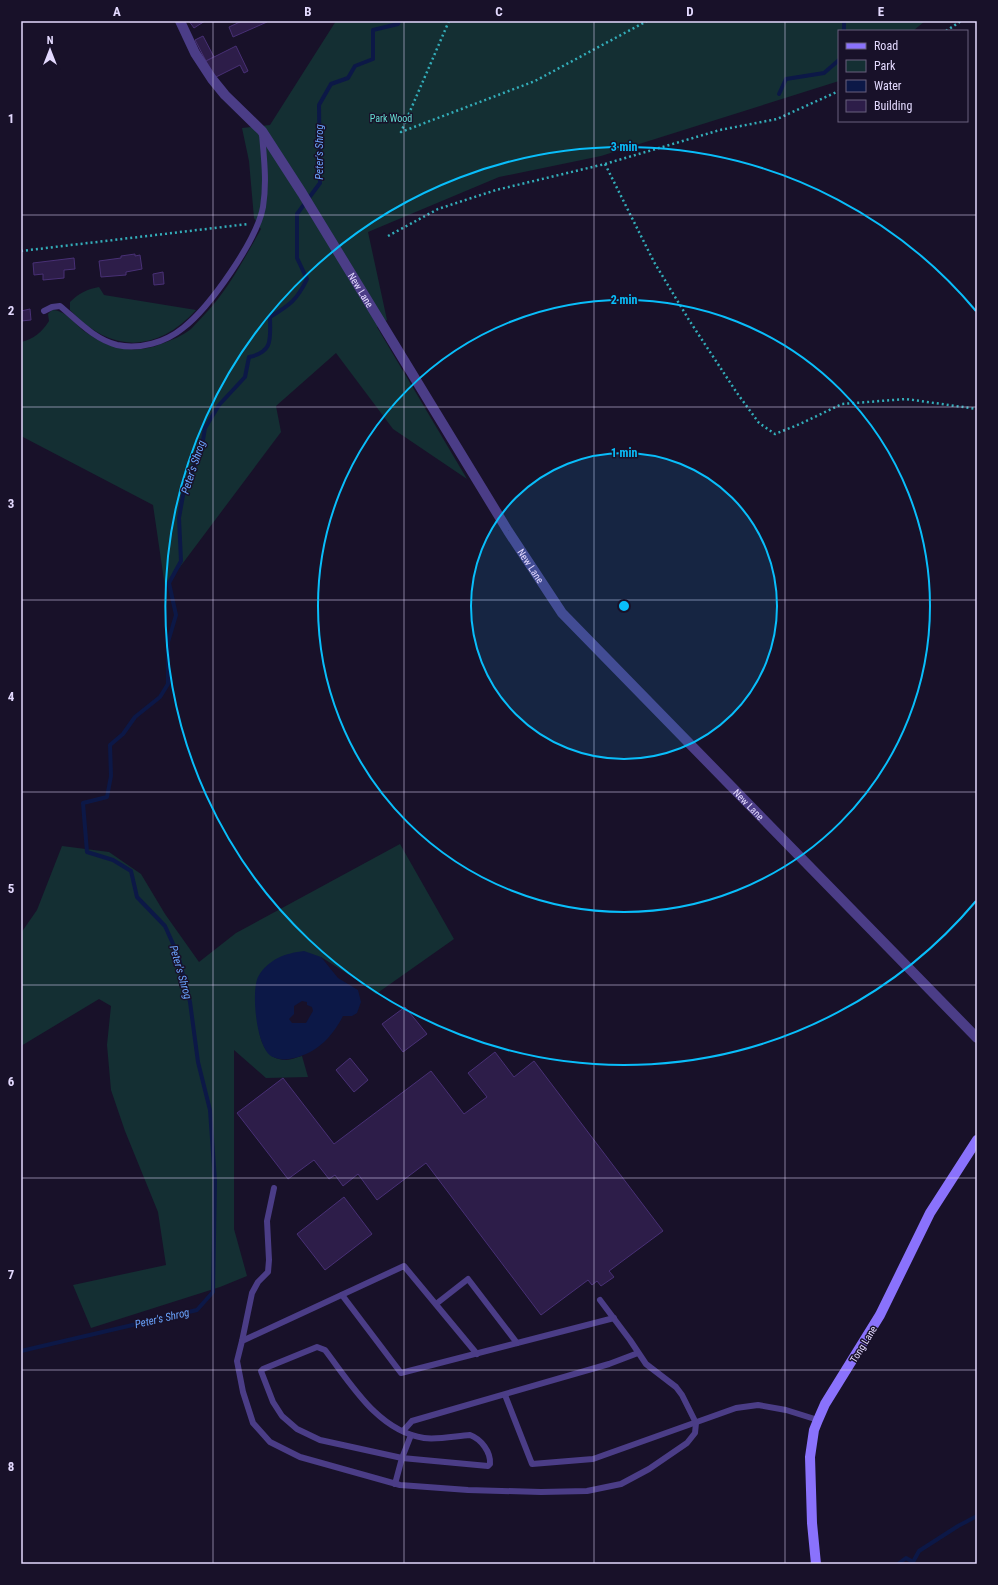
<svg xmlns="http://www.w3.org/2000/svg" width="998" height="1585" viewBox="0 0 998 1585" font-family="'Roboto Condensed',sans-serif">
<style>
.green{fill:#142f33}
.water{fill:#0c1847;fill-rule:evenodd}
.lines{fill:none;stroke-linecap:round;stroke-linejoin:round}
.stream{stroke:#0c1847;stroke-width:4}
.building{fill:#2d1d49;stroke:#483075}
.path{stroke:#33adb9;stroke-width:2.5;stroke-dasharray:2 3;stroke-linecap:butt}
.lane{stroke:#4b3d87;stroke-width:6}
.street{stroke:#4b3d87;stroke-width:10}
.secondary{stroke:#8a72fc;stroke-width:10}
.grid{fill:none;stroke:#e3d9fe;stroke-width:1;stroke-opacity:0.55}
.ring{fill:none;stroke:#09befa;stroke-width:2}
.labels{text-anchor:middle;stroke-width:3;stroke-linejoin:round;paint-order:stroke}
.park-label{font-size:10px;fill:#65ded2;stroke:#181129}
.street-label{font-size:10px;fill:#e3d9fe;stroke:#181129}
.water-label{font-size:11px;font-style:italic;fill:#69a2fc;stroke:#181129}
.centre{fill:#09befa;stroke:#181129;stroke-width:2}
.ring-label{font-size:12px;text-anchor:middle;font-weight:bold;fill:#09befa;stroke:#181129;stroke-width:3;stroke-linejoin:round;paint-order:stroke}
.neatline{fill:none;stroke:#e3d9fe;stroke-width:1.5}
.grid-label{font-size:13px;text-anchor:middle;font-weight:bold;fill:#e3d9fe}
</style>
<rect width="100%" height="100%" fill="#181129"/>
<!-- green -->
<g class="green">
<path d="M336,21H925L913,31H839V81L601,156L499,177L368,232L387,320L377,327L467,479L393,429L336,353L276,406L281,432L165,587L153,505L21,436V342C34,339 42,332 49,321L48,314L52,310C65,310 74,323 84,331C90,335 96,339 102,342C121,351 142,352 161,344C172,340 182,336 191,329C196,324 201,318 206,313C229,288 244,259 261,229L254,218L249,161L242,128L270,125Z"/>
<path d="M99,287L104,295L196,310C156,354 110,353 70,310V302C78,294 87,289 99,287Z"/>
<path d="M400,844L454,939L376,994L351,976L321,957L258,1021C259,1039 265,1060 286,1060C291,1060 297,1057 302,1056L308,1077L266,1078L234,1050V1229L247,1276L220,1287L91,1328L73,1285L166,1265L158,1212L125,1131L111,1090L107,1045L111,1006L99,999L21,1046V933L37,910L62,846L109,852L141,874L165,914L199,962L236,933Z"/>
</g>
<!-- water -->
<path class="water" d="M304,951L321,957L338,978L358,990L361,1002L357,1013L352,1016H343C332,1037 317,1053 294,1058C287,1060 279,1060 273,1057C256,1050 251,991 258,977C268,959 286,953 304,951ZM302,1001L307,1002V1005L312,1007L313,1011L306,1023H292L289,1019L294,1014V1006Z"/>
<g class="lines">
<!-- stream -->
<g class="stream">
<path d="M844,31V21"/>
<path d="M779,94L786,79L824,73L839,60"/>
<path d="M21,1351L197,1310L213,1292L215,1181L210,1110L198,1062L190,1002L178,955L165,926L137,897L131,871L113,860L87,852L83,803L107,797L111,776L110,745L123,734L135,717L160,697L168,684V642L176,615L169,583L181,561L179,518L185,484L201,452L205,428L219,405L245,377L249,357C274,352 270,338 270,317C290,305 297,300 307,279L297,258V214L320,183L319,105L331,84L348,78L355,66L373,59V30L398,24L399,21"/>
<path d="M898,1564L906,1558L913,1562L919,1551L958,1526L977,1516"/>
</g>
</g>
<!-- building -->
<g class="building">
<path d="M189,21H205L194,28Z"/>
<path d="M242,21H266L267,22L233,37L229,27Z"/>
<path d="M203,36L214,57L206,61L195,40Z"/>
<path d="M236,46L248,71L244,73L240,65L214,78L206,61Z"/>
<path d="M135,254V256L140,255L142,269L126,272V275L101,277L99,261L121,258V256Z"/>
<path d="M74,258L75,269L64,270V278L43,280V274L34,275L33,263Z"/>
<path d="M163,272L164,284L154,285L153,274Z"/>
<path d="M30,309L31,320L21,321V311Z"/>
<path d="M405,1007L427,1034L403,1052L382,1024Z"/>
<path d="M495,1052L514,1077L534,1061L663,1231L609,1271L614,1277L601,1286L597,1281L592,1285L588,1280L541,1315L426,1163L377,1200L358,1174L343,1186L335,1175L329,1179L314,1160L288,1179L237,1113L283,1078L334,1144L431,1071L464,1114L487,1097L468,1073Z"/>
<path d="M350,1058L368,1080L354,1092L336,1070Z"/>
<path d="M344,1197L372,1234L325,1270L297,1234Z"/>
</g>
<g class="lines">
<!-- path -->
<g class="path">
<path d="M449,21L401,132L535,81L647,21"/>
<path d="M946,31L961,21"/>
<path d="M605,164L654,262L689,320L737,393L759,423L775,434L800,424L842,404L906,399L977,409"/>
<path d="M388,236L438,209L496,190L605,164L720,130L777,119L839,91"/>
<path d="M21,251L248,224"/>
</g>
<!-- lane -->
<g class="lane">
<path d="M44,311L52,307L60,306C78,321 94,339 117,345C140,350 166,342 183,328C210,307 257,240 263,207C267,182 264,159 262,134"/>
<path d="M342,1295L401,1373L614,1318"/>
<path d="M436,1304L468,1279L517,1343"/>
<path d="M242,1341L252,1293L258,1282L268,1272L269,1260L267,1221L274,1188"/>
<path d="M317,1347L325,1350C351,1384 378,1431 424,1438C437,1440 456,1436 470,1435C481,1439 491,1452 490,1464L488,1466L402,1458L320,1440L297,1429L282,1416L273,1402L261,1371L263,1369Z"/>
<path d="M477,1354L404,1266L242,1341L237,1361L243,1392L253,1423L270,1442L300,1457L400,1485L468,1490L541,1492L587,1491L621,1484L649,1469L687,1443L695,1433L696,1423L682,1395L676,1387L646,1364L630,1340L600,1300"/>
<path d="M505,1395L532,1464L593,1459L736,1408L758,1405L786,1410L818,1420"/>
<path d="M403,1431L412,1421L609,1364L638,1353"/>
<path d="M395,1484L402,1458L411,1435"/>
</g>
<!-- street -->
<path class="street" id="s1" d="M180,21L195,53L212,79L225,95L262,131L302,193L508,531L562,613L977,1038"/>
<!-- secondary -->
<path class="secondary" d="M816,1564L812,1523L810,1457L814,1430L818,1420L825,1404L880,1315L930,1213L977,1140"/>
</g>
<!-- grid -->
<path class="grid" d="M213,21V1564M404,21V1564M594,21V1564M785,21V1564M21,215H977M21,407H977M21,600H977M21,792H977M21,985H977M21,1178H977M21,1370H977"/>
<!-- distance rings -->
<circle cx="624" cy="606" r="153" fill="#09befa" fill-opacity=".12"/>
<g class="ring">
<circle cx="624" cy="606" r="153"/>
<circle cx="624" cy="606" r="306"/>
<path d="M976 901A459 459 0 1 1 976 311"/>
</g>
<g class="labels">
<!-- park labels -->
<g class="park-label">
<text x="391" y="122">Park Wood</text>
</g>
<!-- street labels -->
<g class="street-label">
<text dy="4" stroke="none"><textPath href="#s1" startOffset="326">New Lane</textPath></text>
<text dy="4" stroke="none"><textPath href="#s1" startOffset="650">New Lane</textPath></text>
<text dy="4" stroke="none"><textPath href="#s1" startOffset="974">New Lane</textPath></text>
<text transform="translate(863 1344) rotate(-58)" y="4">Tong Lane</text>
</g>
<!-- water labels -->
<g class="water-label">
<text transform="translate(319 152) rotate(-90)" y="4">Peter's Shrog</text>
<text transform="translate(193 467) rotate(-72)" y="4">Peter's Shrog</text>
<text transform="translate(181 972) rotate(74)" y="4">Peter's Shrog</text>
<text transform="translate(162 1318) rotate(-13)" y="4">Peter's Shrog</text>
</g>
</g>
<circle cx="624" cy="606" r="6" class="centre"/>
<g class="ring-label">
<text x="624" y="151">3 min</text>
<text x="624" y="304">2 min</text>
<text x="624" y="457">1 min</text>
</g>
<!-- border -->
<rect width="998" height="1585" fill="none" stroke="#181129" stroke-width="44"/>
<!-- legend -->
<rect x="838" y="30" width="130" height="92" fill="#181129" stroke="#69617e"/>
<rect x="846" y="43" width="20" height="6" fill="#8a72fc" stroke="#69617e"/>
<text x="874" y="50" font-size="12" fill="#e3d9fe">Road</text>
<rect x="846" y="60" width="20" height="12" fill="#142f33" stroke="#69617e"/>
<text x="874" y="70" font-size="12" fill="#e3d9fe">Park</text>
<rect x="846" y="80" width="20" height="12" fill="#0c1847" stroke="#69617e"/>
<text x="874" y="90" font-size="12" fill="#e3d9fe">Water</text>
<rect x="846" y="100" width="20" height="12" fill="#2d1d49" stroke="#69617e"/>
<text x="874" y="110" font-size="12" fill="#e3d9fe">Building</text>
<!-- north arrow -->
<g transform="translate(50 50)" stroke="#181129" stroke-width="3" paint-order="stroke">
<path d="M0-3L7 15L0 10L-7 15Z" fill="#e3d9fe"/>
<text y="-6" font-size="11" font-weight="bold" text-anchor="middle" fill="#e3d9fe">N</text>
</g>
<rect x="22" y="22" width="954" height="1541" class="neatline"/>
<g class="grid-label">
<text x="117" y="16">A</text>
<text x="308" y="16">B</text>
<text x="499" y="16">C</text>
<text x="690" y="16">D</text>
<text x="881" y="16">E</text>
<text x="11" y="123">1</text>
<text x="11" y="315">2</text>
<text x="11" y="508">3</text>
<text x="11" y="701">4</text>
<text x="11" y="893">5</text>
<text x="11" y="1086">6</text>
<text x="11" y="1279">7</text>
<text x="11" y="1471">8</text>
</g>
</svg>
